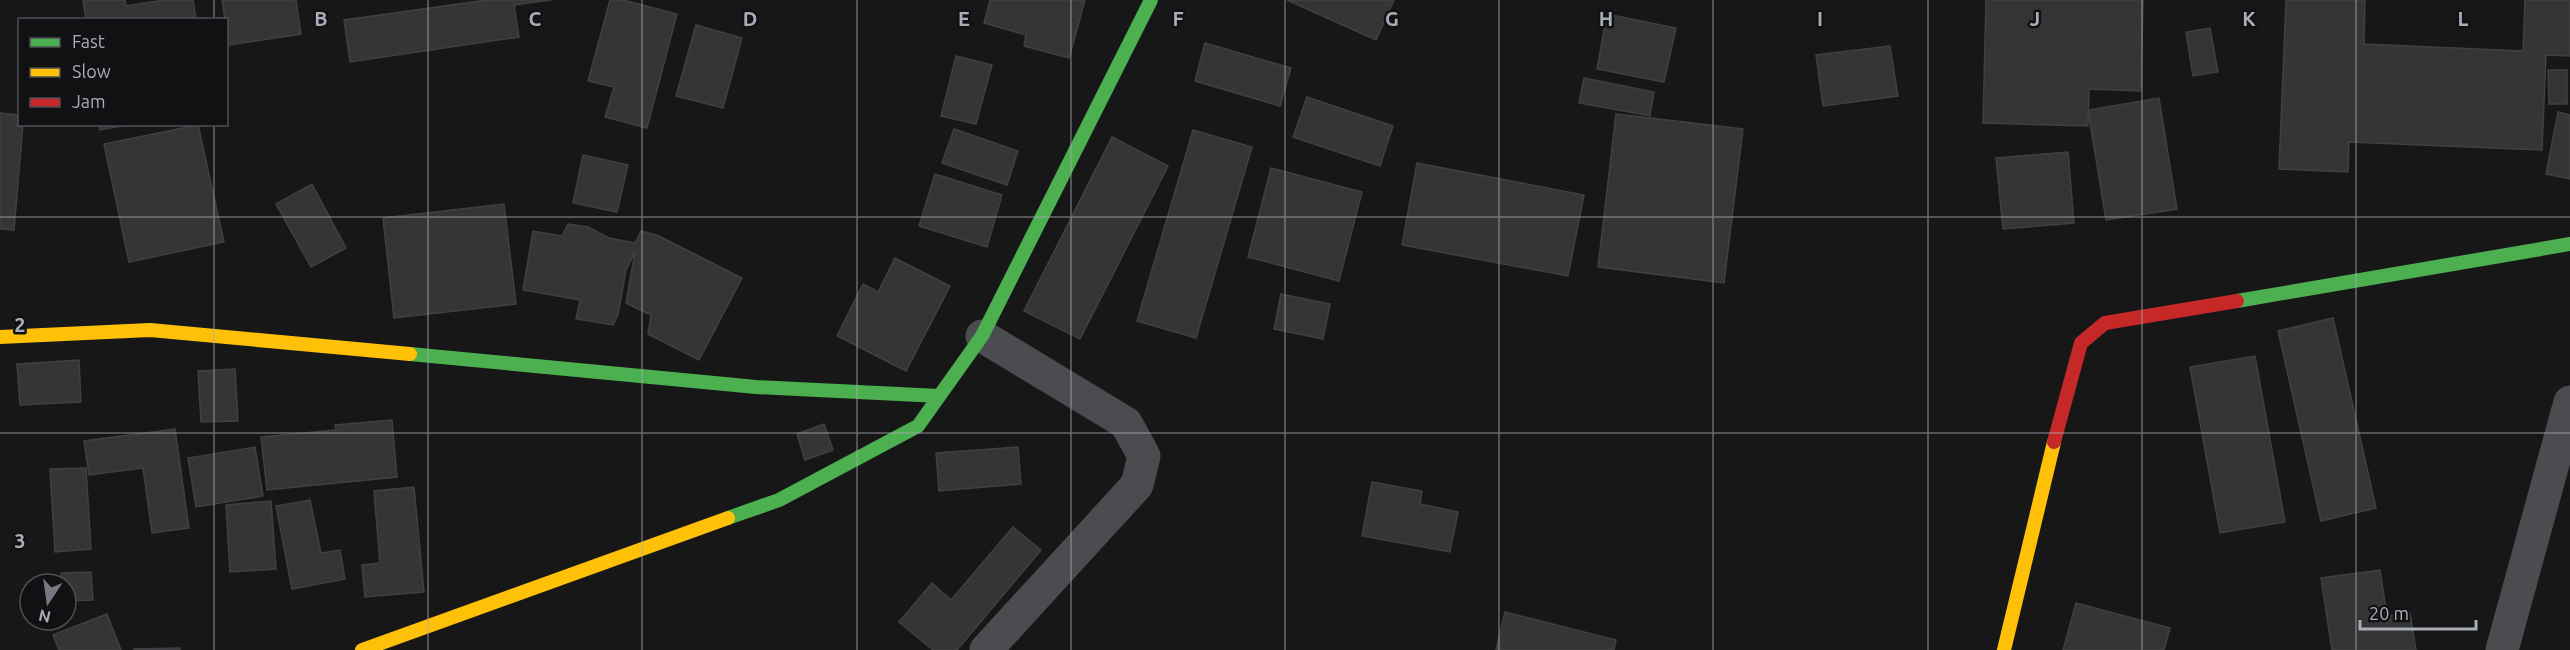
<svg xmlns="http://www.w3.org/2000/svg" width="2570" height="650" viewBox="0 0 2570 650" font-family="Ubuntu,sans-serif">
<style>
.building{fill:#353536;stroke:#3f4043;stroke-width:1.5}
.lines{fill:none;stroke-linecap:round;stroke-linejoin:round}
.street{stroke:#4b4c50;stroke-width:33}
.fast{stroke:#4caf50;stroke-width:14}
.slow{stroke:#ffc107;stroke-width:14}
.jam{stroke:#c62828;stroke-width:14}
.grid{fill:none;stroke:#a8adb8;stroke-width:1.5;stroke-opacity:0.55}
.grid-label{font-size:20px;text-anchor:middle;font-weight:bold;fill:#a8adb8;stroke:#111113;stroke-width:5;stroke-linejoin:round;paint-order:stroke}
</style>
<rect width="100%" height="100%" fill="#171717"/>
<!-- building -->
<g class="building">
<path d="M83,0H125L126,6L164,0H193L196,20H86Z"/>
<path d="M222,0H296L301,34L229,45Z"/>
<path d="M487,0H551L514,5L519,37L350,62L344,20Z"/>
<path d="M610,0H623L677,14L647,128L605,117L614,87L588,81Z"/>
<path d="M990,0H1085L1069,58L1024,46L1026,35L984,23Z"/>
<path d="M1287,0H1394L1376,40Z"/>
<path d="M1986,0H2143L2141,91L2089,89L2088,126L1983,123Z"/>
<path d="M2286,0H2365L2364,44L2523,51L2525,0H2570V56L2546,55L2542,150L2349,142L2348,172L2279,169Z"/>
<path d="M1607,14L1676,28L1664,82L1597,69Z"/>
<path d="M696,25L742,38L723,108L676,96Z"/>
<path d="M2210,28L2218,72L2193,76L2186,32Z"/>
<path d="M1205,43L1291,68L1280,106L1195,81Z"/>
<path d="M1890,46L1898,96L1823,106L1816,55Z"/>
<path d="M956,56L992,65L976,124L941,116Z"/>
<path d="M2548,70H2567V104H2549Z"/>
<path d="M1584,78L1654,92L1650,116L1579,103Z"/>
<path d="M1307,97L1393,126L1380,166L1293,137Z"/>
<path d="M2159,98L2177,209L2106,220L2088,110Z"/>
<path d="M2558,112L2570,115V179L2546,174Z"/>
<path d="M0,113L20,115V124H23L14,230L0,229Z"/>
<path d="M1616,114L1743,129L1724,283L1598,267Z"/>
<path d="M99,124H133L100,130Z"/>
<path d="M198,125L224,242L129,262L104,144Z"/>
<path d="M954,129L1018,151L1007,185L942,163Z"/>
<path d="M1193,130L1252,147L1196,338L1137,321Z"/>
<path d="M1112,137L1168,166L1080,339L1024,311Z"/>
<path d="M2068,152L2074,223L2003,229L1996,158Z"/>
<path d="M583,155L628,165L617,212L573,203Z"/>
<path d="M1417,163L1584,195L1568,276L1402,245Z"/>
<path d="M1271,168L1362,192L1339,281L1248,257Z"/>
<path d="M935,174L1002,195L987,247L919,226Z"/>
<path d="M312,184L346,248L311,267L276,204Z"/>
<path d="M504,204L516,304L394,318L383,218Z"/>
<path d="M568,224L588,227L609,238L635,243L641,231L657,235L742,278L699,360L648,334L651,315L626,303L635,252L626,270L618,315L613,325L576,319L580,300L523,290L533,231L562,236Z"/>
<path d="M895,258L950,286L906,371L837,336L863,284L878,292Z"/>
<path d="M1281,294L1330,304L1323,339L1274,329Z"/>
<path d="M2333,318L2376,508L2321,521L2278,331Z"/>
<path d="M2255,356L2285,522L2220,533L2190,367Z"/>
<path d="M79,360L81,402L20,405L17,364Z"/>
<path d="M235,369L238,421L201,422L198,371Z"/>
<path d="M392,420L397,477L267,490L261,437L336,430L335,425Z"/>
<path d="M824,424L833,450L805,460L797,434Z"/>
<path d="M175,429L189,528L152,533L143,468L89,475L84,441Z"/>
<path d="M255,447L263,496L196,507L188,458Z"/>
<path d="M1018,447L1021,484L939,491L936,453Z"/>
<path d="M86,468L91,549L55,552L50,469Z"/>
<path d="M1372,482L1422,491L1420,504L1458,512L1450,552L1362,536Z"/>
<path d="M414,487L424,592L365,597L362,565L380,563L374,491Z"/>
<path d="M310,500L321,553L340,550L345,579L292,589L276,506Z"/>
<path d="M271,501L276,569L230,572L226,505Z"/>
<path d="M1013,527L1041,550L957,650H933L899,622L932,583L951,600Z"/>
<path d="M2380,570L2387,616L2410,613L2416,650H2332L2321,578Z"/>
<path d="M91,572L93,600L66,601V584H62L61,573Z"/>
<path d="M2076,603L2170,628L2164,650H2063Z"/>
<path d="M1505,612L1616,640L1614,650H1496Z"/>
<path d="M107,614L121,650H59L53,635Z"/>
<path d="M180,648V650H134V649Z"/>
</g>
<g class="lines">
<!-- street -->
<g class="street">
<path d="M982,336L1126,423L1144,456L1137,485L986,650"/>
<path d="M2502,650L2570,402"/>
</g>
<!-- fast -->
<g class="fast">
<path d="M2237,301L2570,244"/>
<path d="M410,354L756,387L939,396"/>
<path d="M728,518L779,500L918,426L982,336L1151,0"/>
</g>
<!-- slow -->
<g class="slow">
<path d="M0,337L150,330L410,354"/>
<path d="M362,650L728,518"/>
<path d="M2004,650L2054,442"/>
</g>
<!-- jam -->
<path class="jam" d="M2054,442L2081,343L2105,323L2237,301"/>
</g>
<!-- grid -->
<path class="grid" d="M214,0V20M428,0V650M642,0V650M857,0V650M1071,0V650M1285,0V650M1499,0V650M1713,0V650M1928,0V650M2142,0V650M2356,0V650M214,124V650M0,217H2570M0,433H2570"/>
<g class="grid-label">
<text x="321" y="26">B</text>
<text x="535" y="26">C</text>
<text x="750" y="26">D</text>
<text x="964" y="26">E</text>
<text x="1178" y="26">F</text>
<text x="1392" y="26">G</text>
<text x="1606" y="26">H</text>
<text x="1820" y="26">I</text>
<text x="2035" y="26">J</text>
<text x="2249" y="26">K</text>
<text x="2463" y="26">L</text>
<text x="20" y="332">2</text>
<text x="20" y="548">3</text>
</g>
<!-- legend -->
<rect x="18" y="18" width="210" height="108" fill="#111113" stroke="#4d4f55" stroke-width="1.5"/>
<rect x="30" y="38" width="30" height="9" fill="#4caf50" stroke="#4d4f55" stroke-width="1.5"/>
<text x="72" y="48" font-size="18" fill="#a8adb8">Fast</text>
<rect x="30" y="68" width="30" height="9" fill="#ffc107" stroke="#4d4f55" stroke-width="1.5"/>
<text x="72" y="78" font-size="18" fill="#a8adb8">Slow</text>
<rect x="30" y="98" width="30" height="9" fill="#c62828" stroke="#4d4f55" stroke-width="1.5"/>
<text x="72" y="108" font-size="18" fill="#a8adb8">Jam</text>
<!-- north arrow -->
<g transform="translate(48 602) rotate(193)"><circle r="28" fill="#111113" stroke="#4d4f55" stroke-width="1.5"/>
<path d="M0-4.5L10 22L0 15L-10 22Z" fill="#757880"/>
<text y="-9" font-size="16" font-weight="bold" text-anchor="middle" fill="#a8adb8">N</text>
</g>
<!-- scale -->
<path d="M2360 620v9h116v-9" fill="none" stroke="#a8adb8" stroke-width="3"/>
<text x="2369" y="620" font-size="18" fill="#a8adb8" stroke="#111113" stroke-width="4.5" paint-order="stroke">20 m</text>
</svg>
